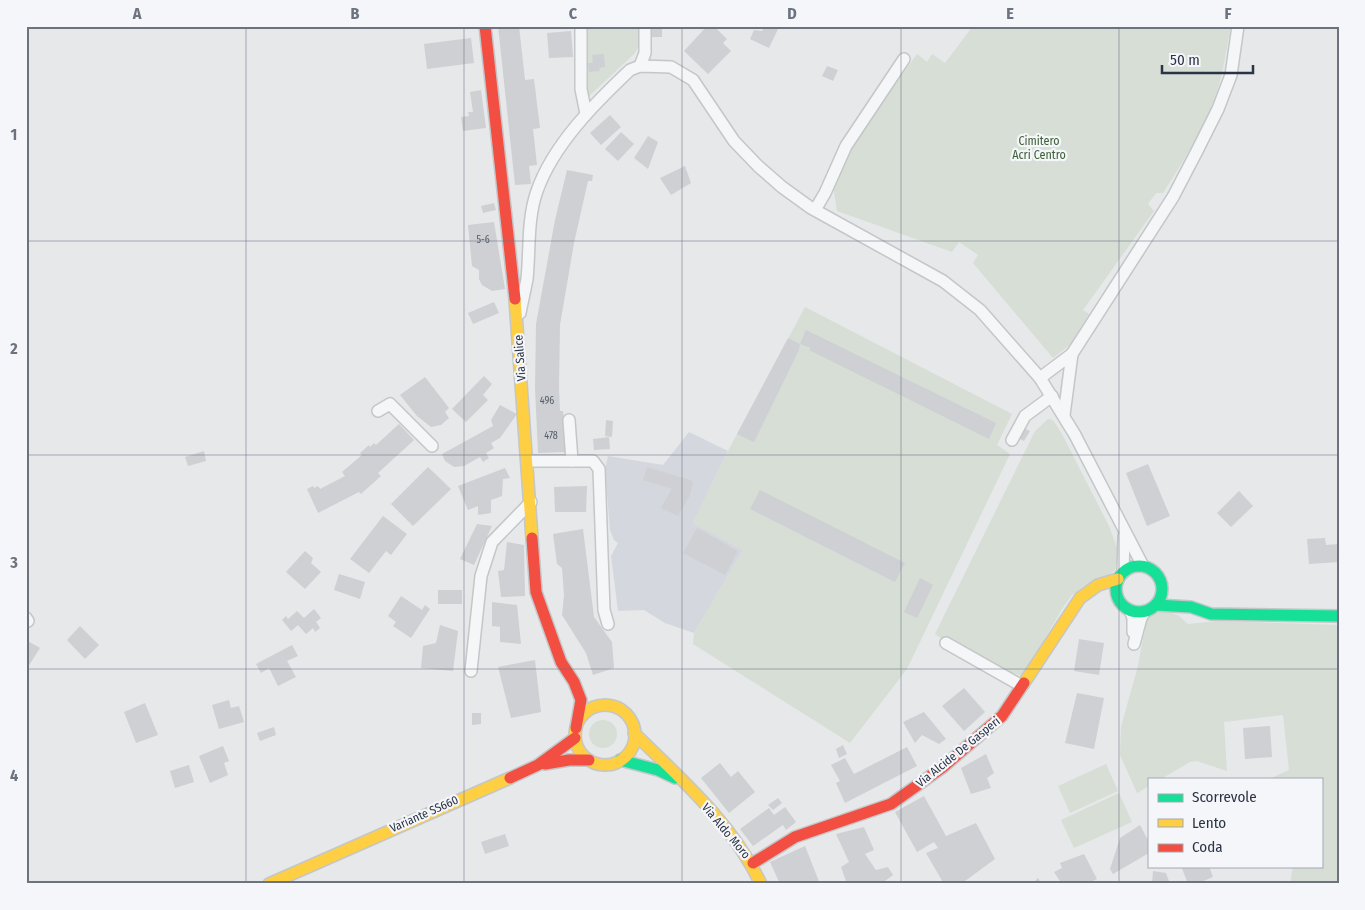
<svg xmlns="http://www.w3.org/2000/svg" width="1365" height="910" viewBox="0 0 1365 910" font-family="'Fira Sans Condensed',sans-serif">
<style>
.built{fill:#d4d7dd}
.green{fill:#d6ded6}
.building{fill:#ced0d3}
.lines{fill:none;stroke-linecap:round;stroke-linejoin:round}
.street-casing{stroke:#c4c6c8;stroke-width:14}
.fast-casing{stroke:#c4c6c8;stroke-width:14}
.slow-casing{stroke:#c4c6c8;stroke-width:14}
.jam-casing{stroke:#c4c6c8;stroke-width:14}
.street{stroke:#f5f6f7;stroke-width:11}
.fast{stroke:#16e098;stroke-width:11}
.slow{stroke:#ffcf43;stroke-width:11}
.jam{stroke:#f24e42;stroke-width:11}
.grid{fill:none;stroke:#6c737f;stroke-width:1;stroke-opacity:0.55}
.labels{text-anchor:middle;stroke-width:4.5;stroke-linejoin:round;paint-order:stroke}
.number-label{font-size:10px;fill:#545c69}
.park-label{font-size:12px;fill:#3f6138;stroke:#f4f6f9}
.street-label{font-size:12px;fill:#2b3445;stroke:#f4f6f9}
.neatline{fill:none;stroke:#6c737f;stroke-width:2}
.grid-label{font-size:16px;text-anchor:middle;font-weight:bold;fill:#6c737f}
</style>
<rect width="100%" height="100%" fill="#e6e8ea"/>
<!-- built -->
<path class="built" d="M689,432L728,451L693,523L743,550L694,633L665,623L644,610L618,611L611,556L618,543L614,540L610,530L605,469L608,456L663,465Z"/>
<!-- green -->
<g class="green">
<path d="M640,26V44L635,53L587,98V27Z"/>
<path d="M973,26H1231C1228,40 1226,54 1223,68C1215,112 1187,156 1163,193H1156L1148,204L1154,211L1083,310L1089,314L1071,344L1053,358L973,263L978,255L959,242L952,252L837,211L833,185L859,135L917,54L927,62L932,54L945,63Z"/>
<path d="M805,307L1012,414L997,445L1010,454L907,669L850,743L693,644L694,633L743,550L693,523L728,451Z"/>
<path d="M1048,419L1053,420L1062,434L1109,526L1119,553L1115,570L1108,576L1084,586L1072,595L1062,609L1023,676C1001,670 999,666 980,656C966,647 948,644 935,634L1035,431Z"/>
<path d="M1162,608L1179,616L1188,624L1217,621L1339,625V884H1290L1293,866H1321V779H1269L1289,770L1283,715L1224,722L1227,771L1197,761L1190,762L1161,779H1149V786L1137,793L1120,755L1121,727L1138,666L1147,617L1153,610Z"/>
<circle cx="603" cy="734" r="14"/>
<path d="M1106,764L1118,791L1070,813L1058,786Z"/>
<path d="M1119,793L1132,822L1074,848L1061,820Z"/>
</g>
<!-- building -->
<g class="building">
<path d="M498,26H519L525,80L534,79L540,128L533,129L537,165L529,166L531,184L515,185Z"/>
<rect x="650" y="26" width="12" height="11"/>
<path d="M707,26H714L727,39L723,43L731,51L708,74L684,51Z"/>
<path d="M765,26L779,27L769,48L750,39L754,30L762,31Z"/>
<path d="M571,31L573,57L549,58L547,33Z"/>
<path d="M471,38L474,63L427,69L424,44Z"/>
<path d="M604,54L605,67L599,68L600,71L589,72L588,63H593L592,55Z"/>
<path d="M827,66L838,70L833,81L822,76Z"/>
<path d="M481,90L486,128L463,131L461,117L469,116L468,112H473L470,92Z"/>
<path d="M610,115L621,127L601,145L590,133Z"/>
<path d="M621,132L634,144L618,161L605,149Z"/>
<path d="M648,136L658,142L648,169L634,158Z"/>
<path d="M685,166L691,183L671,195L660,178Z"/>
<path d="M567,170L593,175L592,181H588L574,243L560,325L559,388L560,411H563L567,452L538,453L535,388L536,324L555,220Z"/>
<path d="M494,203L496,210L483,213L481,206Z"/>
<path d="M494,222L505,289L492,291L482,285L479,279V270L472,266L468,225Z"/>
<path d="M494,302L499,313L473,324L468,313Z"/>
<path d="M806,330L996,423L989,439L809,350L811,348L800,344Z"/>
<path d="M788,338L800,344L799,350L754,442L737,434Z"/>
<path d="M484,376L492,384L483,395L488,400L466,422L452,409Z"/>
<path d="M425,377L449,408L445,412L449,418L441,425L431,427L417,416L400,395Z"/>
<path d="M500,405L517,414L500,438L491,443L494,448L486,453L489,458L483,462L480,457L464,466L454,467L445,461L442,454L493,426L491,420Z"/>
<path d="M606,420L613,421L612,437L605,436Z"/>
<path d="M399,424L414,440L378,473L381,476L361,494L359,492L318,513L307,489L313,486L314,488L318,486L320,489L345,476L342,472L362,455L360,453L369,445L370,447L374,443L376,445Z"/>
<path d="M1019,426L1030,431L1024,441L1014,436Z"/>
<path d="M609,437L610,449L594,450L593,439Z"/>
<path d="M204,451L206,461L188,466L185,457Z"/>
<path d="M1148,464L1170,516L1147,526L1126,473Z"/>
<path d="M428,467L451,489L413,526L391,504Z"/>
<path d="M647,467L693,481L690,495L678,516L661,508L672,489L643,480Z"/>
<path d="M505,468L510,478L503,479L502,496L491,500V513L478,515V506L468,510L458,486Z"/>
<path d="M587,486L586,512H555L554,487Z"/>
<path d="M760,490L905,563L895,582L750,509Z"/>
<path d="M1239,491L1253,506L1231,527L1217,513Z"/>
<path d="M383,516L407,534L391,555L386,551L369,573L350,559Z"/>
<path d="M477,524L492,526L474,565L460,559Z"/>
<path d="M697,528L738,551L725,575L683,553Z"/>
<path d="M583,529L594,617L612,642L614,668L593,675L586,653L562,615L564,595L562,568L557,564L553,534Z"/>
<path d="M1325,538L1326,545L1339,544V562L1309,564L1307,539Z"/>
<path d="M507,542L524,545L525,596L501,597L498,571L504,570Z"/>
<path d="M305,551L313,558L311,563L321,572L305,589L286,572Z"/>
<path d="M339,574L365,582L360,599L334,590Z"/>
<path d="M920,578L933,585L917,618L904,612Z"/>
<rect x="438" y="590" width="24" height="14"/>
<path d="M401,596L422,610L425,605L430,609L411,638L393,626L396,622L388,616Z"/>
<path d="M492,602L517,605L521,644L500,642V627L492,626Z"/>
<path d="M314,609L321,618L316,622L320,628L315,632L313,628L306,634L298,625L291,631L282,620L286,616L288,619L297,611L304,618Z"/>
<path d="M440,625L458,631L453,671L421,668L423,646L436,643Z"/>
<path d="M80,626L99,645L85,659L67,640Z"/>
<path d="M1079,639L1104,643L1099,675L1074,671Z"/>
<path d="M26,640L40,648L26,670Z"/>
<path d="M292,645L298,656L287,661L296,677L278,686L269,668L261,673L256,664Z"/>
<path d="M535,660L541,712L511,718L498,667Z"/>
<path d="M964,688L985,712L964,731L942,706Z"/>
<path d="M1077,693L1104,698L1094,749L1065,743Z"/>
<path d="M229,700L231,708L239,706L244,722L219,729L212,705Z"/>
<path d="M145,703L158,735L136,743L124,712Z"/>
<path d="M924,712L946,739L939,744L922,735L915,743L903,722Z"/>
<path d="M472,713H481V724L472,725Z"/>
<path d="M1270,726L1272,757L1245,759L1243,728Z"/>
<path d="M274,727L276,735L260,741L257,733Z"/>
<path d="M843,745L847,754L839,758L836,749Z"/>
<path d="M223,746L229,761L224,763L228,775L210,783L199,756Z"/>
<path d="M907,747L917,766L845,803L836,783L840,781L831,765L845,758L854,774Z"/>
<path d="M986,754L994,773L987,778L991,788L971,794L961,768Z"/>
<path d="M720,763L731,777L738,771L755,792L729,813L701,778Z"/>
<path d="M189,765L194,782L175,788L170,771Z"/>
<path d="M924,796L946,836L976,823L995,859L961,884H944L926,853L938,848L934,842L917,852L895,812Z"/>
<path d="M778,798L782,803L773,810L768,805Z"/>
<path d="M785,807L796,822L786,830L783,825L753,846L740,829L769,808L774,815Z"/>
<path d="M1140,825L1149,842V853L1113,874L1110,869L1120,838Z"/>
<path d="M864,827L874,850L865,854L876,870L888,867L893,875L881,884H847L841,867L849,862L836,834Z"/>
<path d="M505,834L509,846L485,854L481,842Z"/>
<path d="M805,846L820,884H780L770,862Z"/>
<path d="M1084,854L1097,879L1087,884H1073L1071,881L1062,884L1054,872L1062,868L1060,863Z"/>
<path d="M1181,866H1209L1213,877L1196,884H1188Z"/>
<path d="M1153,871L1166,873L1170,884H1152Z"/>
<path d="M1038,878L1042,884H1032Z"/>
</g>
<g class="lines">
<!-- street casing -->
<g class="street-casing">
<g id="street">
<path d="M581,26V89L586,114"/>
<path d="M640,66L645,53V26"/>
<path d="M815,210L825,193L846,146L904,59"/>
<path d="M520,313C522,302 525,290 527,279C530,250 527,219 537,191C553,145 595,103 630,70L640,66L671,67L693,80L734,141L758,166L782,187L811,208L943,281L980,310L1040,378L1075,435L1143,566"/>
<path d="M1072,354L1173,197L1197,151L1218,109L1231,75L1238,26"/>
<path d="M1040,378L1072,354L1064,415"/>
<path d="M378,411L390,404L432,446"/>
<path d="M569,420L572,461"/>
<path d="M1012,440L1025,416L1052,396"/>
<path d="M528,461H593L599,469L604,610L608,624"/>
<path d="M1123,573L1124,536"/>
<path d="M1130,610L1133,618V632"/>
<path d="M26,618L28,621"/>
<path d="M946,643L1022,686"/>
<path d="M1134,644L1141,618L1145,611"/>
<path d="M471,671L481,576L492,542L531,502"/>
</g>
</g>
<!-- fast casing -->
<g class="fast-casing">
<g id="fast">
<circle cx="1139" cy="589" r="23"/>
<path d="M1156,605L1191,607L1211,614L1339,616"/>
<path d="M620,760L658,770L675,778"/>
</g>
</g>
<!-- slow casing -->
<g class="slow-casing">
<g id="slow">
<path d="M515,299L532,538"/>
<path d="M1024,683L1080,598L1098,585L1118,579"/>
<circle cx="605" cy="735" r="30"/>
<path d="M634,733C682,780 732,823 761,884"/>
<path d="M269,884L510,778"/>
</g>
</g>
<!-- jam casing -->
<g class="jam-casing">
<g id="jam">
<path d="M485,26L515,299"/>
<path d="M532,538L536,592L561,662L574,682L581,700L576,728"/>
<path d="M545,764L569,760H589"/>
<path d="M510,778L538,765L575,738"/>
<path d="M753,863L795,837L891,804L943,767L1002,716L1024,683"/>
</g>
</g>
<!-- street -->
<use href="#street" class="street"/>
<!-- fast -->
<use href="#fast" class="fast"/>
<!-- slow -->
<use href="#slow" class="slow"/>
<!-- jam -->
<use href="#jam" class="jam"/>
</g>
<!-- grid -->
<path class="grid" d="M246,26V884M464,26V884M682,26V884M901,26V884M1119,26V884M26,241H1339M26,455H1339M26,669H1339"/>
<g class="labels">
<!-- number labels -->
<g class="number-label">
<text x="483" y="243">5-6</text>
<text x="547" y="404">496</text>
<text x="551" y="439">478</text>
</g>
<!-- park labels -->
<g class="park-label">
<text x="1039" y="145">Cimitero<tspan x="1039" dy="14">Acri Centro</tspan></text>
</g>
<!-- street labels -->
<g class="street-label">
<text transform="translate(520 358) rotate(-94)" y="4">Via Salice</text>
<text transform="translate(958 752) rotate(-39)" y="4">Via Alcide De Gasperi</text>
<text transform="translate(424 814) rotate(-24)" y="4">Variante SS660</text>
<text transform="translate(726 831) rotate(50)" y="4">Via Aldo Moro</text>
</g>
</g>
<!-- border -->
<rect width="1365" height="910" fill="none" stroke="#f4f6f9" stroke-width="55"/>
<!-- legend -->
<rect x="1148" y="778" width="175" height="90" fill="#f4f6f9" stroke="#a4a8b1"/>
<rect x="1158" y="794" width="25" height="8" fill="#16e098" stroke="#a4a8b1"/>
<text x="1192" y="802" font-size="15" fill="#2b3445">Scorrevole</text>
<rect x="1158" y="819" width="25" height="8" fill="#ffcf43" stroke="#a4a8b1"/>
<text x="1192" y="828" font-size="15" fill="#2b3445">Lento</text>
<rect x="1158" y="844" width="25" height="8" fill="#f24e42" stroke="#a4a8b1"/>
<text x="1192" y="852" font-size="15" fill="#2b3445">Coda</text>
<!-- scale -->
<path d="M1162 65v8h91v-8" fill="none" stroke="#2b3445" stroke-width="2.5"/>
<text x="1170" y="65" font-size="15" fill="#2b3445" stroke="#f4f6f9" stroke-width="4" paint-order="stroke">50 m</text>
<rect x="28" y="28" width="1310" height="854" class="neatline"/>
<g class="grid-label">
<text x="137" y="19">A</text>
<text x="355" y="19">B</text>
<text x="573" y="19">C</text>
<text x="792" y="19">D</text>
<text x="1010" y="19">E</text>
<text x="1228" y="19">F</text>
<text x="14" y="140">1</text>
<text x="14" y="354">2</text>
<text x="14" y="568">3</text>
<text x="14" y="781">4</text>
</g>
</svg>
